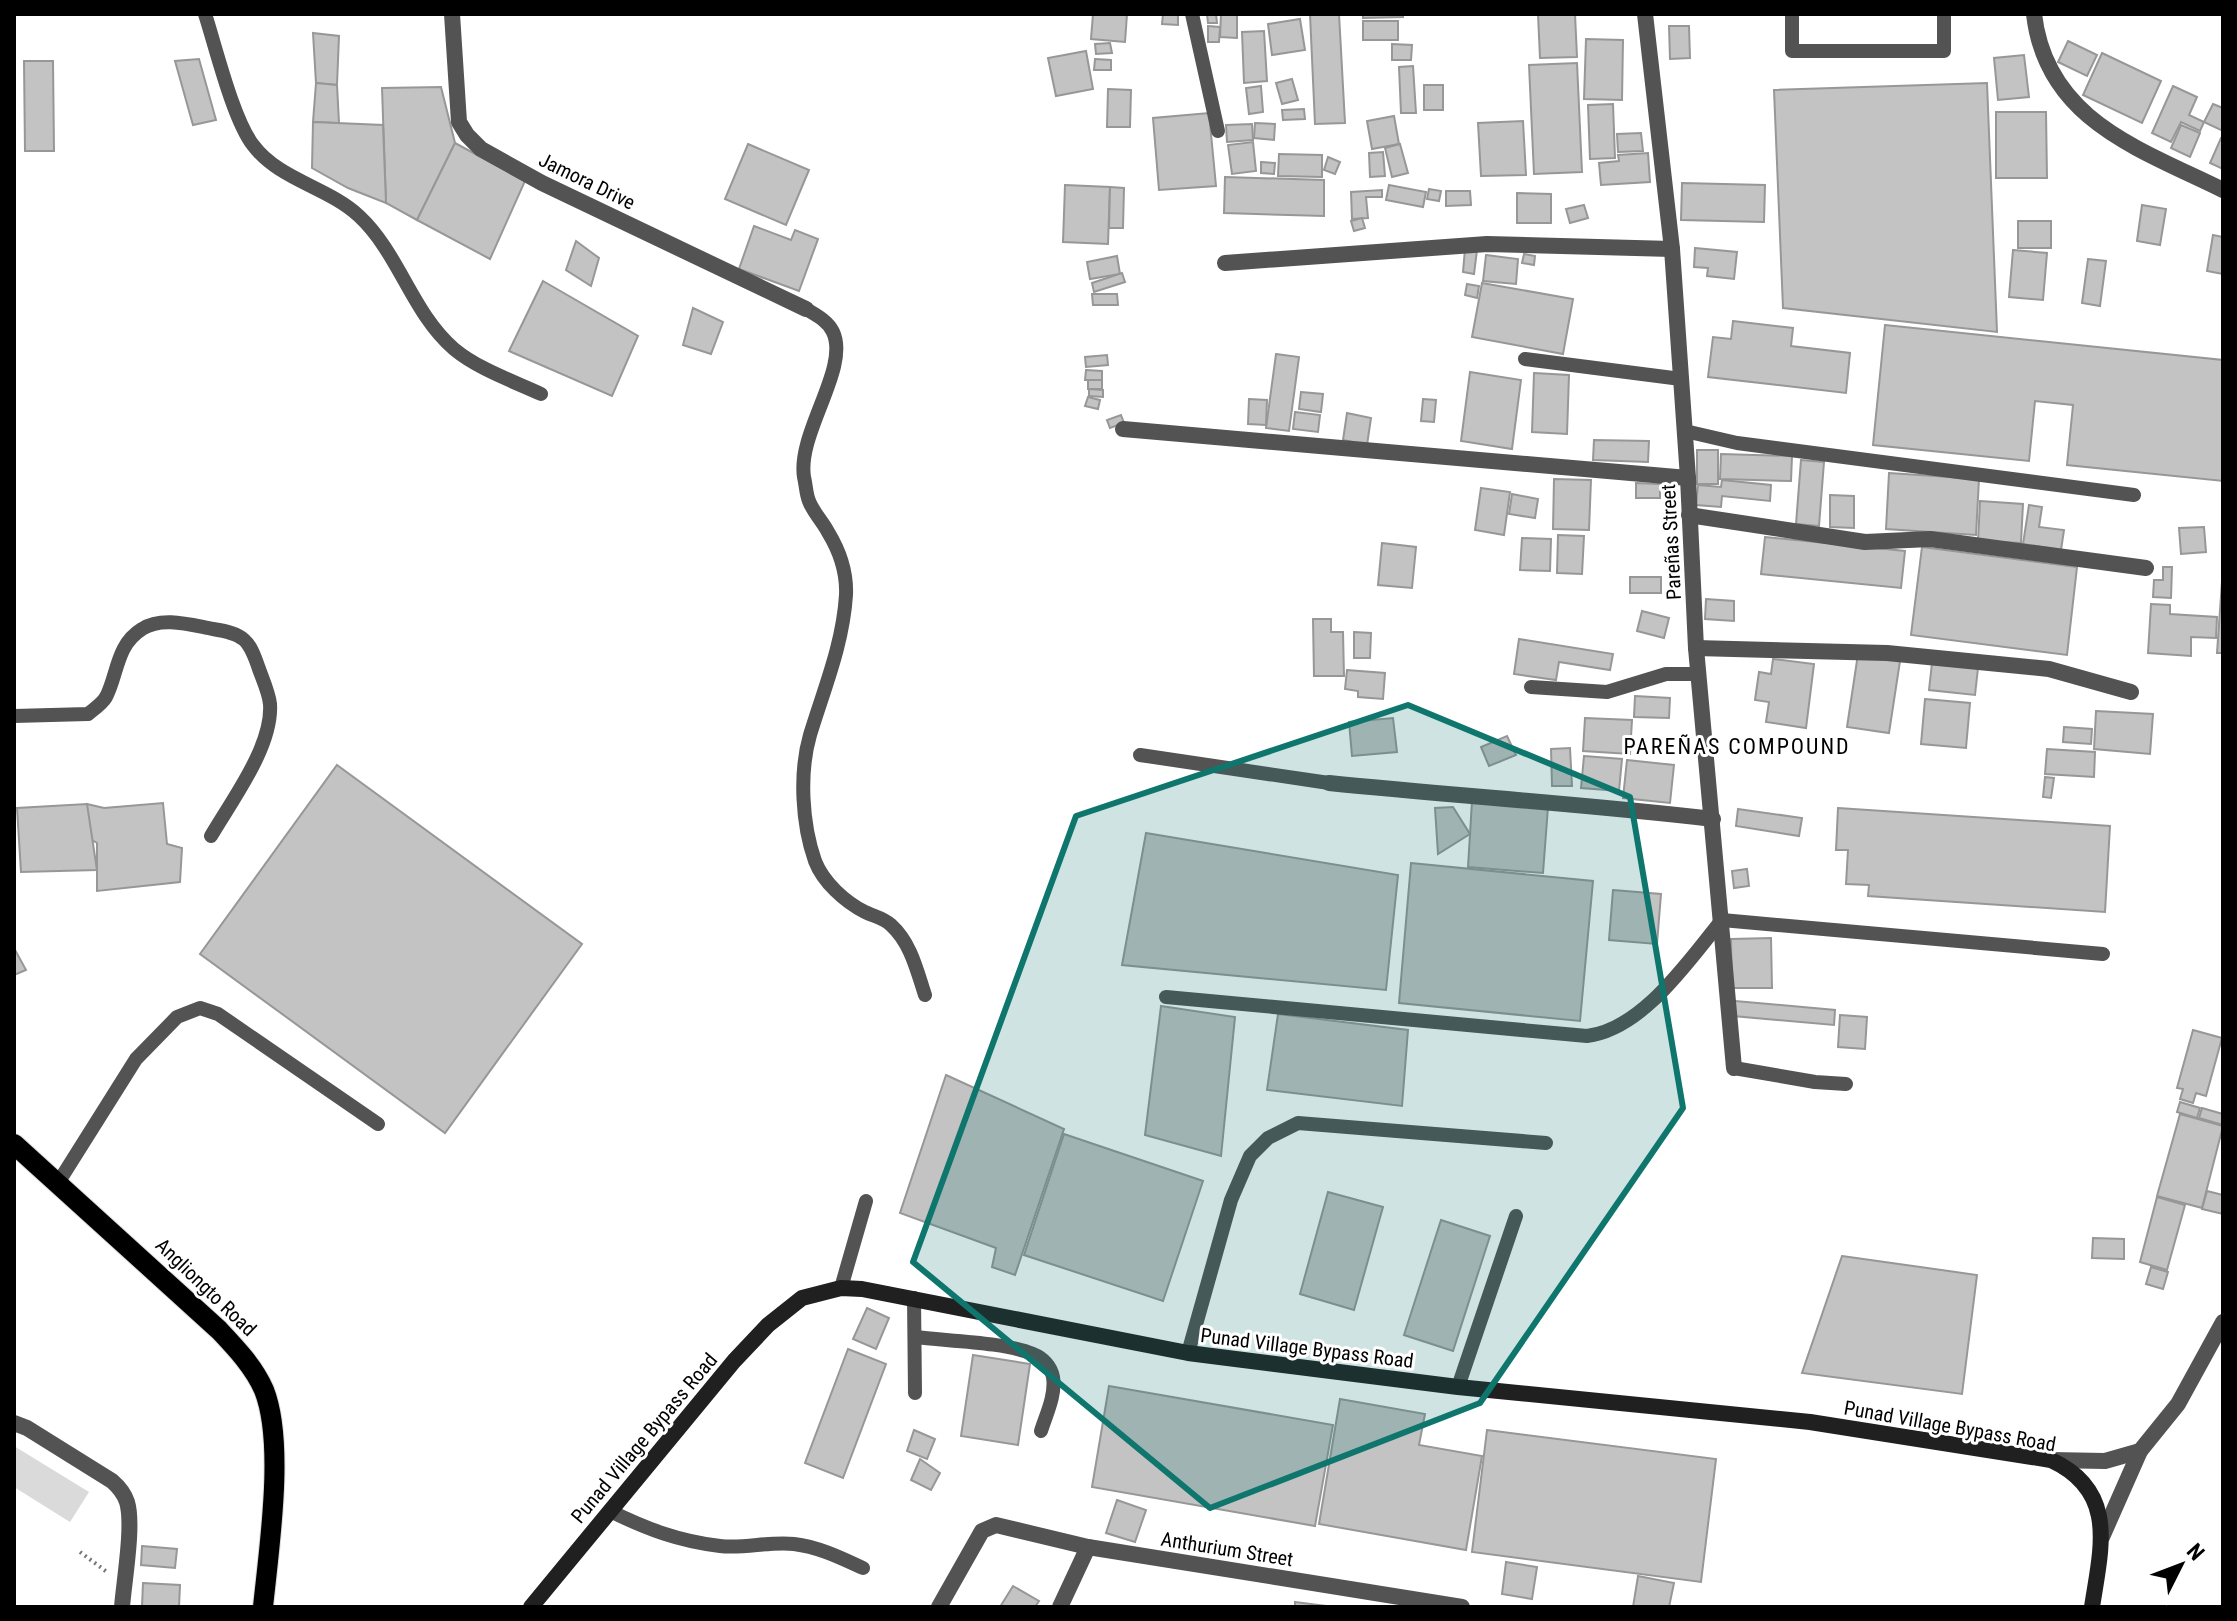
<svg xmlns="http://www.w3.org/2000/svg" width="2237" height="1621" viewBox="0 0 2237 1621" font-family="'Roboto Condensed',sans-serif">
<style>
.green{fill:#dadada}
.building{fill:#c3c3c3;stroke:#979797;stroke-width:2}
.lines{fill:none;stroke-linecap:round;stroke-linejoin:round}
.primary-casing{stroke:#dbdbdb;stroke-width:22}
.path{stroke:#757575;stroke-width:4;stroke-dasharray:2 4;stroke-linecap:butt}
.service{stroke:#535353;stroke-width:14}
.minor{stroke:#535353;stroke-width:16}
.tertiary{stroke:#535353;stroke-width:16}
.secondary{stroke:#202020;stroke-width:16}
.primary{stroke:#000;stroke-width:20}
.marked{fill:#0f766e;fill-opacity:0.2;stroke:#0f766e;stroke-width:6;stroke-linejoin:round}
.labels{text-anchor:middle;stroke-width:6;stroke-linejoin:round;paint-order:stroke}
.street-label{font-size:20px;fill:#000;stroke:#fff}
.neighbourhood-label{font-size:22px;letter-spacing:2px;fill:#000;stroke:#fff}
</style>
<rect width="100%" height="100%" fill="#fff"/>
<!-- green -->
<path class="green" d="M14,1446L89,1492L70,1522L14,1487Z"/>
<!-- building -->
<g class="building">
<path d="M1093,14H1127L1125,42L1091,39Z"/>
<path d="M1163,14H1178V25L1162,24Z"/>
<path d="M1207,14H1216L1217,23H1208Z"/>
<path d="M1221,14H1237V38L1220,37Z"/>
<path d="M1310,14H1339L1345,123L1315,124Z"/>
<path d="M1363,14H1403V17L1363,18Z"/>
<path d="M1538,14H1575L1577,57L1540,58Z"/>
<path d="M1300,19L1305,50L1272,55L1268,24Z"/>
<rect x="1363" y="21" width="35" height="19"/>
<path d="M1208,26L1220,27L1219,42H1208Z"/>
<path d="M1669,26H1689L1690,58L1670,59Z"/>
<path d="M1264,31L1267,81L1244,83L1242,32Z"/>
<path d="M313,33L339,36L337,85L316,83Z"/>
<path d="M1586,39L1623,40L1622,100L1584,99Z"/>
<path d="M2068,41L2097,55L2087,76L2058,62Z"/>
<path d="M1110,43L1112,53L1096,54L1095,44Z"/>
<path d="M1392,44L1412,45L1411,60H1392Z"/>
<path d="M1086,51L1093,89L1056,96L1048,58Z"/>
<path d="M2102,53L2161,81L2142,123L2083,95Z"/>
<path d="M2024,55L2029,97L1998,100L1994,58Z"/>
<path d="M199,59L216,120L193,125L175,61Z"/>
<path d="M1095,59L1111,60V70H1094Z"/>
<path d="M24,61H53L54,151H25Z"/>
<path d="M1577,63L1582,172L1534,174L1529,65Z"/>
<path d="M1413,66L1416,113H1401L1399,67Z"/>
<path d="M1292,79L1298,100L1282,104L1276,83Z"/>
<path d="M316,83L337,85L339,123L313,122Z"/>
<path d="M1987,83L1997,332L1783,308L1774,90Z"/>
<rect x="1424" y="85" width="19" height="25"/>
<path d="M1261,86L1263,112L1249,114L1246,88Z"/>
<path d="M2173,86L2197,97L2189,115L2204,122L2200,131L2181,122L2171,142L2152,133Z"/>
<path d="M441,87L455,143L417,220L386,203L382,88Z"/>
<path d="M1108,89L1131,90L1130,127H1107Z"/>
<path d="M1613,104L1615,158L1590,159L1588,105Z"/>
<path d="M2213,104L2223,108V131L2204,122Z"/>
<path d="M1304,109L1305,119L1283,120L1282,110Z"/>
<path d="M1996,112H2046L2047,178H1996Z"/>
<path d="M1209,113L1216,186L1159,190L1153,118Z"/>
<path d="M1394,116L1399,144L1372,149L1367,121Z"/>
<path d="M1523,121L1526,175L1481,176L1478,123Z"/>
<path d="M313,122L383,125L386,203L348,188L312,168Z"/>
<path d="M1255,123L1275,124L1274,140L1254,138Z"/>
<path d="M1252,124L1253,140L1227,142L1226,125Z"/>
<path d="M2181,125L2200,133L2190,157L2171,148Z"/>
<path d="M1641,133L1643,151L1618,152L1617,134Z"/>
<path d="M2221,138L2223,139V169L2210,163Z"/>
<path d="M1253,142L1256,171L1232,174L1228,145Z"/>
<path d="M455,143L525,181L490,259L417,220Z"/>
<path d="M748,144L809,170L786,225L725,199Z"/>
<path d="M1400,144L1408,173L1392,177L1385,148Z"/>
<path d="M1383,152L1385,176L1370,177L1369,153Z"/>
<path d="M1648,153L1650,182L1601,185L1599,163L1619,161L1618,155Z"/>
<path d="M1279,154L1322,155V177L1278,176Z"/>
<path d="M1328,157L1340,162L1335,174L1324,170Z"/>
<path d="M1261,162L1275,163L1274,174L1261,173Z"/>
<path d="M1225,177L1324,180V216L1224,213Z"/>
<path d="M1682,183L1765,185L1764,222L1681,220Z"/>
<path d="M1065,185L1110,187L1108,244L1063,242Z"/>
<path d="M1389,185L1426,192L1423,207L1386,200Z"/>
<path d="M1110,187L1124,188L1123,228H1109Z"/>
<path d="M1429,189L1441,191L1439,201L1427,199Z"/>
<path d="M1382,190V197H1366L1368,218L1352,219L1351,192Z"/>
<path d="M1446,191H1470L1471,205L1446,206Z"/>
<path d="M1517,193L1551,194V223H1517Z"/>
<path d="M1584,205L1588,218L1570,223L1566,209Z"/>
<path d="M2142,205L2166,209L2160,245L2137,241Z"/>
<path d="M1362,218L1365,228L1354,231L1351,221Z"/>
<rect x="2018" y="221" width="33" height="27"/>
<path d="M754,226L791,240L795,230L818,239L799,291L739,269Z"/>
<path d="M2213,235L2223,237V274L2207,271Z"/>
<path d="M576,241L599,258L591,286L566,270Z"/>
<path d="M1695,248L1737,252L1734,279L1707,276L1708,268L1694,267Z"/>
<path d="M1465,249L1477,250L1474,274L1463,272Z"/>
<path d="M2013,250L2047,253L2043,300L2009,297Z"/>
<path d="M1524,254L1535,256L1534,265L1522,263Z"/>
<path d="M1486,255L1518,259L1516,284L1483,281Z"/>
<path d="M1117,256L1120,274L1090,279L1087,262Z"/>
<path d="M2088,259L2106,261L2100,306L2082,303Z"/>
<path d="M1122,273L1125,282L1094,292L1092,283Z"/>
<path d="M543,281L638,336L612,396L509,351Z"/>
<path d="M1482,283L1573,299L1563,354L1472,337Z"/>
<path d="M1467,284L1479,286L1477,298L1465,295Z"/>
<path d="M1092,294H1117L1118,305H1093Z"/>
<path d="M693,308L723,322L711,354L683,345Z"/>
<path d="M1733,321L1793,328L1791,346L1850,353L1846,393L1708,377L1713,337L1731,339Z"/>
<path d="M1885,325L2223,360V481L2067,465L2073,405L2035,401L2029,461L1873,445Z"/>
<path d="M1276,354L1299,357L1289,431L1266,428Z"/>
<path d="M1107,355L1108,365L1086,367L1085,357Z"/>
<path d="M1086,370L1102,371V380H1085Z"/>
<path d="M1470,372L1521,380L1512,449L1461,441Z"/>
<path d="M1534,373L1569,375L1567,434L1532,432Z"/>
<rect x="1088" y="380" width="14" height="9"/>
<path d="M1089,389L1103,390V397L1089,396Z"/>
<path d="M1301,392L1323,394L1321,412L1299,409Z"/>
<path d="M1088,397L1100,400L1098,409L1085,406Z"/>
<path d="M1249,399L1267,400L1266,425L1248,424Z"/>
<path d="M1423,399L1436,400L1434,422L1421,421Z"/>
<path d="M1295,412L1320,415L1318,432L1293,429Z"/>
<path d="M1347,413L1371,418L1367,445L1343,440Z"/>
<path d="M1121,415L1124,423L1110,428L1107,420Z"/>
<path d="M1594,440L1649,441L1648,462L1593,460Z"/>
<rect x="1697" y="450" width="21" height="34"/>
<path d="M1721,454L1792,456L1791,481L1720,479Z"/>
<path d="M1801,460L1824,462L1819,526L1796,524Z"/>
<path d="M1889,473L1979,479L1976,535L1886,529Z"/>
<path d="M1554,479L1591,480L1589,530L1553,529Z"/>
<path d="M1722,480L1771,485L1770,501L1722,496L1721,507L1696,505L1698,485L1721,487Z"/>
<path d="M1636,483L1660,484V498H1636Z"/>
<path d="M1481,488L1510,492L1504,535L1475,530Z"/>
<path d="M1512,494L1538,499L1535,518L1509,514Z"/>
<path d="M1830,495L1854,496V528L1830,527Z"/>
<path d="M1980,501L2023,504L2021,543L1978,541Z"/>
<path d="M2029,505L2042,507L2039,527L2064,530L2061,550L2023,544Z"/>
<path d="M2204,527L2206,552L2181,554L2179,528Z"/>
<path d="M1558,535L1584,536L1582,574L1557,573Z"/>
<path d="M1765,537L1905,551L1901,588L1761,574Z"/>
<path d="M1522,538L1551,539L1550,571L1520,570Z"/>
<path d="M1382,543L1416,547L1412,588L1378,585Z"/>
<path d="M1922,547L2077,567L2067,655L1911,635Z"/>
<path d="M2163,567H2172L2171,598L2153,597L2154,580H2163Z"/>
<path d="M2223,567V653H2217Z"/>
<rect x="1630" y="577" width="31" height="16"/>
<path d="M1706,599L1734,601V621L1705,619Z"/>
<path d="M2151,604L2170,605V614L2217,617L2216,638L2191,637V656L2148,653Z"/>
<path d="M1642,611L1669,618L1664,638L1637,631Z"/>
<path d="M1313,619H1331V632H1343L1344,676H1314Z"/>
<path d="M1354,632L1371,633L1370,658H1354Z"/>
<path d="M1519,639L1613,654L1610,670L1559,662L1556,680L1514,674Z"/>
<path d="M1858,654L1900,661L1889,733L1847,727Z"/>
<path d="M1773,659L1814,664L1806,728L1766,722L1769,702L1755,700L1759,672L1771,674Z"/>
<path d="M1932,663L1978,668L1975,695L1929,690Z"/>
<path d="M1347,670L1385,673L1383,699L1358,697V691L1345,689Z"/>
<path d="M1635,696L1670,698L1669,718L1634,717Z"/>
<path d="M1925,699L1970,703L1966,748L1921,744Z"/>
<path d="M2096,711L2153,714L2150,754L2094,749Z"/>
<path d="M1393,718L1397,752L1352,756L1349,722Z"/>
<path d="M1585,718L1632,720L1630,754L1583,751Z"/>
<path d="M2064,727L2092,729L2091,744L2063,742Z"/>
<path d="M1507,736L1516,755L1489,766L1481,747Z"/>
<path d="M1570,748L1572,786H1552L1551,749Z"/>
<path d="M2047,749L2095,752L2094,777L2045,774Z"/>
<path d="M1584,756L1622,759L1619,791L1581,788Z"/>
<path d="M1627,760L1674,765L1670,803L1623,798Z"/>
<path d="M337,765L582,944L445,1133L200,954Z"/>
<path d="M2045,777L2054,778L2051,798L2043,797Z"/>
<path d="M1472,801L1548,807L1543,873L1468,867Z"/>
<path d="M163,803L167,844L182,848L180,882L97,891V843L82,834L87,804L104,808Z"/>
<path d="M87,804L97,870L21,872L17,808Z"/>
<path d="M1453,807L1470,834L1438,854L1435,808Z"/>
<path d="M1838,808L2110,826L2105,912L1868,896L1869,885L1846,884L1848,850H1836Z"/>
<path d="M1738,809L1802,818L1799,836L1736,826Z"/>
<path d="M1146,833L1398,875L1386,990L1122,965Z"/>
<path d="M1411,863L1593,881L1580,1021L1399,1003Z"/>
<path d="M1747,869L1749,886L1734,888L1732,871Z"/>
<path d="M1613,890L1661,894L1657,944L1609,940Z"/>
<path d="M1771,938L1772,988H1732L1731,939Z"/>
<path d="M14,948L26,970L14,975Z"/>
<path d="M1735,1001L1835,1010L1834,1025L1733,1016Z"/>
<path d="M1161,1006L1235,1017L1221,1156L1145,1135Z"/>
<path d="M1278,1014L1408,1030L1402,1106L1267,1090Z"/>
<path d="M1840,1015L1867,1017L1865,1049L1838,1047Z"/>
<path d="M2193,1030L2222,1038L2206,1096L2196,1093L2193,1103L2180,1099L2183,1089L2177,1088Z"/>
<path d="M946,1075L1064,1129L1015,1275L992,1267L996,1248L900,1213Z"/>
<path d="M2180,1102L2200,1108L2197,1118L2177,1112Z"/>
<path d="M2202,1108L2223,1114V1125L2199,1118Z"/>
<path d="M2180,1114L2223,1126L2202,1208L2157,1196Z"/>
<path d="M1064,1134L1203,1181L1163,1301L1024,1255Z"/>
<path d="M2207,1191L2223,1195V1214L2202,1209Z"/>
<path d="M1328,1192L1383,1207L1354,1310L1300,1294Z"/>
<path d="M2157,1197L2185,1205L2167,1270L2140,1262Z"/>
<path d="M1441,1220L1490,1236L1453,1351L1404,1335Z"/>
<path d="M2093,1238L2124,1239V1259L2092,1258Z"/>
<path d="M1842,1256L1977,1275L1962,1394L1802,1373Z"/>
<path d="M2151,1267L2168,1272L2163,1289L2146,1284Z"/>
<path d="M867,1308L889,1318L876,1349L853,1339Z"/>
<path d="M848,1349L886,1364L843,1478L805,1463Z"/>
<path d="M973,1355L1030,1364L1018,1445L961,1436Z"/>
<path d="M1109,1386L1333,1425L1315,1526L1092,1487Z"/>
<path d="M1340,1399L1425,1414L1419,1445L1482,1456L1466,1550L1319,1524Z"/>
<path d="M914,1430L935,1439L927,1459L907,1451Z"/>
<path d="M1487,1430L1716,1459L1701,1582L1472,1552Z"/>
<path d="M920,1459L940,1473L931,1490L911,1480Z"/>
<path d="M1117,1500L1146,1510L1135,1542L1106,1533Z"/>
<path d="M142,1546L177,1549L175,1568L141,1565Z"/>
<path d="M1506,1562L1537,1567L1532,1599L1502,1594Z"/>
<path d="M1638,1576L1674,1583L1669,1607H1633Z"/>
<path d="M143,1583L180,1585L179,1607L142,1606Z"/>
<path d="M1013,1586L1039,1601L1035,1607H1000Z"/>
<path d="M1295,1602L1334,1607H1295Z"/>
</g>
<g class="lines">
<!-- primary casing -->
<g class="primary-casing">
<path id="primary" d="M14,1144L219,1330C236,1348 254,1367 264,1390C285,1443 269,1548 263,1607"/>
</g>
<!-- path -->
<path class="path" d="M80,1552L107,1572"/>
<!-- service -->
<g class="service">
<path d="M205,14C216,48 233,119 253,145C279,180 328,187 359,216C399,253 412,313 454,349C478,369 513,381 541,394"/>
<path d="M1192,14L1218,131"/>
<path d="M1792,14V51H1944V14"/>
<path d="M806,309C816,315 828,321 833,332C850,368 797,433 804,477C806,485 806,494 809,501C813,512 823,522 828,532C839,550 847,573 846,595C843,644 824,689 810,735C799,773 802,824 815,861C823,882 845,902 865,912C873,916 884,918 891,925C911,943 917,971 925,995"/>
<path d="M1525,359L1681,379"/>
<path d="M1685,431L1737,443L2134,495"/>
<path d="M1531,687L1607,692L1666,674H1699"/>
<path d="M14,716L88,714C94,709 102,704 106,697C118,674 116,645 142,629C162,616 191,625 213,629C244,634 249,639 259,669C263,680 269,693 270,704C273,746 232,800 211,836"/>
<path d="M1140,755L1329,783"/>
<path d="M1166,997L1587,1036C1643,1029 1688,961 1722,920L2103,954"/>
<path d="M1734,1068L1815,1082L1846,1084"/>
<path d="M58,1183L136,1059L177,1017L200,1008L218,1014L378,1124"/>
<path d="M841,1288L866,1201"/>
<path d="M914,1298L915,1393"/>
<path d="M915,1337C947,1341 1005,1342 1033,1354C1043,1358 1051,1366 1053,1377C1056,1395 1046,1415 1041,1431"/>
<path d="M1188,1353L1231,1200L1250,1156L1268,1138L1298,1123L1546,1143"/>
<path d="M1458,1387L1516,1216"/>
<path d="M610,1511C647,1529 678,1541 720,1546C744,1549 770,1541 794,1544C819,1547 841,1558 863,1568"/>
</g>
<!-- minor -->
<g class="minor">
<path d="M452,14L459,122L467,135L481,149L542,183L806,309"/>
<path d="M1645,14L1672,249L1688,478L1696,648L1734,1068"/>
<path d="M2034,14C2046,120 2140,149 2223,190"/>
<path d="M1225,263L1487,244L1672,249"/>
<path d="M1123,429L1688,478"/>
<path d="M1689,515L1865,542L1930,539L2146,568"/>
<path d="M1696,648L1887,653L2049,669L2131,692"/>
<path d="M1329,783C1457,796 1585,804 1713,819"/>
<path d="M14,1423L27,1428L112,1481C119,1487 124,1493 127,1502C134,1525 124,1581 122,1607"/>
<path d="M939,1607L982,1531L996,1525L1088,1547L1462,1607"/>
<path d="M1060,1607L1088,1547"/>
</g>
<!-- tertiary -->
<g class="tertiary">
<path d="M2051,1460L2105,1461L2140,1451"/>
<path d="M2102,1537L2140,1451L2178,1404L2223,1322"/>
</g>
<!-- secondary -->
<path class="secondary" d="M531,1607L734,1361L768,1325L802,1298L841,1288L862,1289L1188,1353L1458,1387L1810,1422L2051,1460C2118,1491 2101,1548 2092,1607"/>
<!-- primary -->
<use href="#primary" class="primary"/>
</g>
<!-- marked area -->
<path class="marked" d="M1408,705L1630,797L1683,1108L1480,1403L1210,1508L913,1262L1076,816Z"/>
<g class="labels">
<!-- street labels -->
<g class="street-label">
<text transform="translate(587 181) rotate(26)" y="7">Jamora Drive</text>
<text transform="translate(1671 542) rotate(-93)" y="7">Pareñas Street</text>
<text transform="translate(206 1287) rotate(44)" y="7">Angliongto Road</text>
<text transform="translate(1307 1348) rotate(7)" y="7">Punad Village Bypass Road</text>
<text transform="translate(1950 1426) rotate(10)" y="7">Punad Village Bypass Road</text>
<text transform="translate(644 1438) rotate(-50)" y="7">Punad Village Bypass Road</text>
<text transform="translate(1227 1549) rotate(9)" y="7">Anthurium Street</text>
</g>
<!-- neighbourhood labels -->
<g class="neighbourhood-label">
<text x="1737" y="754">PAREÑAS COMPOUND</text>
</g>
</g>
<!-- border -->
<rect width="2237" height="1621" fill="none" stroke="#000000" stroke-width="32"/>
<!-- north arrow -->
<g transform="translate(2181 1565) rotate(48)" stroke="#ffffff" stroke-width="6" paint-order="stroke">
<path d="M0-6L14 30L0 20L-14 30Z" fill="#000000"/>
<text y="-12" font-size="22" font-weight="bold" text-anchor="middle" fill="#000000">N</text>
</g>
</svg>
